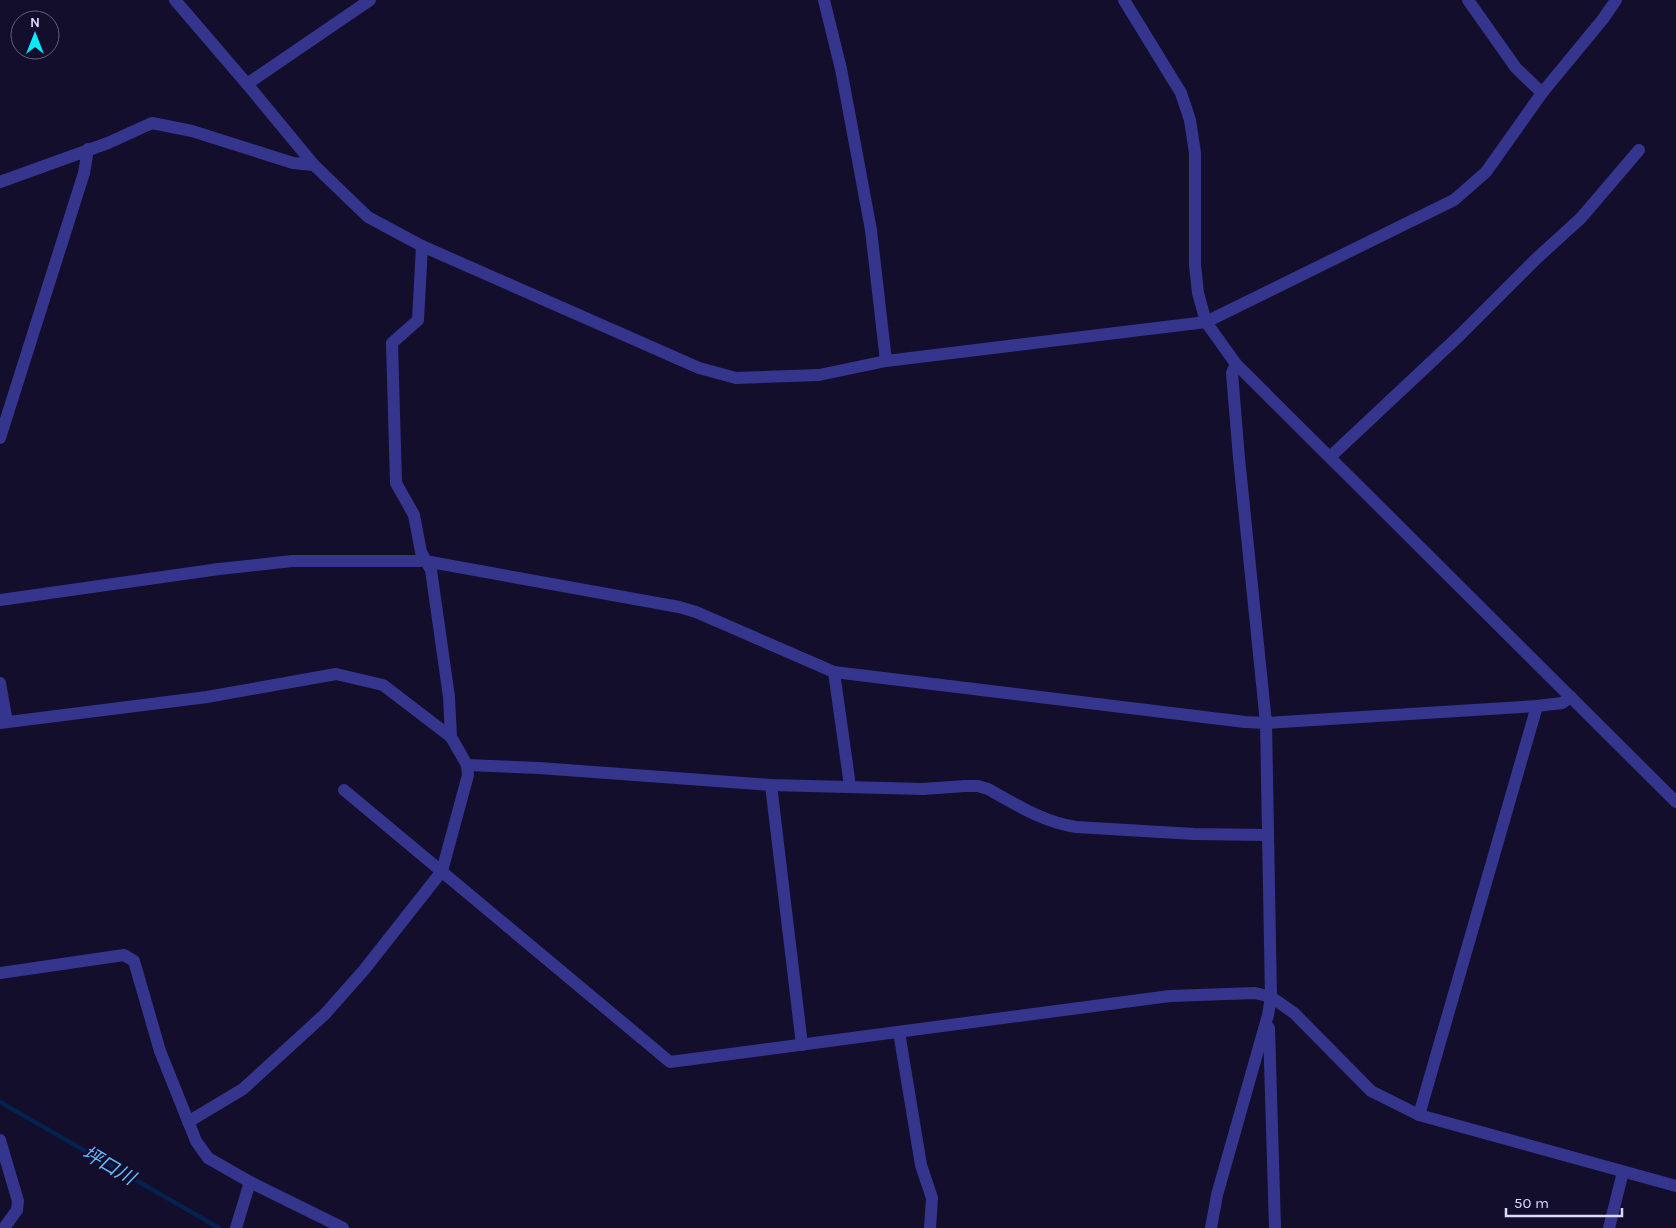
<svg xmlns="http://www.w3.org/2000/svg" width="1676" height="1228" viewBox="0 0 1676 1228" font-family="Karla,'Noto Sans JP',sans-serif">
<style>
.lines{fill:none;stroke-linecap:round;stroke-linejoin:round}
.stream{stroke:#05214d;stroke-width:4.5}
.minor{stroke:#36358e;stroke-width:12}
.labels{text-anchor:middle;stroke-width:4.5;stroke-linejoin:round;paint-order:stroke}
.water-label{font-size:19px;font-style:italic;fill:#66bcff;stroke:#120e2b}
</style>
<rect width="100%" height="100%" fill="#120e2b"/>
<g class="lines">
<!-- stream -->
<path class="stream" d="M0,1102L219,1228"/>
<!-- minor -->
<g class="minor">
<path d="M175,0L247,84L370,0"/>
<path d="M824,0L841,69L871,230L886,361"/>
<path d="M1124,0L1181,93L1190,120L1195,153V265L1198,293L1206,322L1236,364L1676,802"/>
<path d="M1468,0L1516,68L1542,93L1603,19L1616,0"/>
<path d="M247,84L314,165"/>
<path d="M0,182L108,143L152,123L192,131L293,163L314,165L368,217L422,246L699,368L736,378L819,375L886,361L1206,322L1454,200L1486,172L1542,93"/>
<path d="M0,438L84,173L88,149"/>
<path d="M1330,457L1459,336L1536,259L1581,218L1639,150"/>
<path d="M0,600L219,569L292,561H425L679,607L696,612L834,672L1245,722L1266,723L1537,706L1562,703L1571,697"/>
<path d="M834,672L850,786"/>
<path d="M0,683L7,722"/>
<path d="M0,723L207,697L336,674L383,685L451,737"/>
<path d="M467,765L539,768L771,785L923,789L965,786H978L988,789C1017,805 1043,822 1076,827L1194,834L1268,835"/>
<path d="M771,785L802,1045"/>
<path d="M344,790L670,1062L1170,996L1255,993L1271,997L1294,1013L1371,1091L1419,1115L1676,1186"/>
<path d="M0,973L124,955L134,961L160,1051L196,1141L208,1158L250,1182L343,1228"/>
<path d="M1269,1028L1275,1228"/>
<path d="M899,1032L921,1165L932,1198L930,1228"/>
<path d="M1419,1115L1537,706"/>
<path d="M188,1122L243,1089L325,1014L364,970L442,871L468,775L467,765L451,737L449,697L431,570L421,552L414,515L396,483L392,343L418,320L422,246"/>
<path d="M0,1140L18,1201L17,1210L4,1228"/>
<path d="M236,1228L250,1182"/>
<path d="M1211,1228L1217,1195L1268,1015L1271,997L1266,723L1239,458L1232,373L1236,364"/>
<path d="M1609,1228L1623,1172"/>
</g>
</g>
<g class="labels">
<!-- water labels -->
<g class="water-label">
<text transform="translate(109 1165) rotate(30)" y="7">坪口川</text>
</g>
</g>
<!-- north arrow -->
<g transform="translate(35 35)"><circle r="24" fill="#120e2b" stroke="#625f80"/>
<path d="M0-4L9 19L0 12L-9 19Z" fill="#04ecff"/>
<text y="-8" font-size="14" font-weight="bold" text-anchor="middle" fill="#dbd8ff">N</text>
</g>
<!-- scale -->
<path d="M1506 1208v8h116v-8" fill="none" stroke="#dbd8ff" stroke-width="2.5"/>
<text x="1514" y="1208" font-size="15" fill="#dbd8ff" stroke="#120e2b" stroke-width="4" paint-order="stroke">50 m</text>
</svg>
